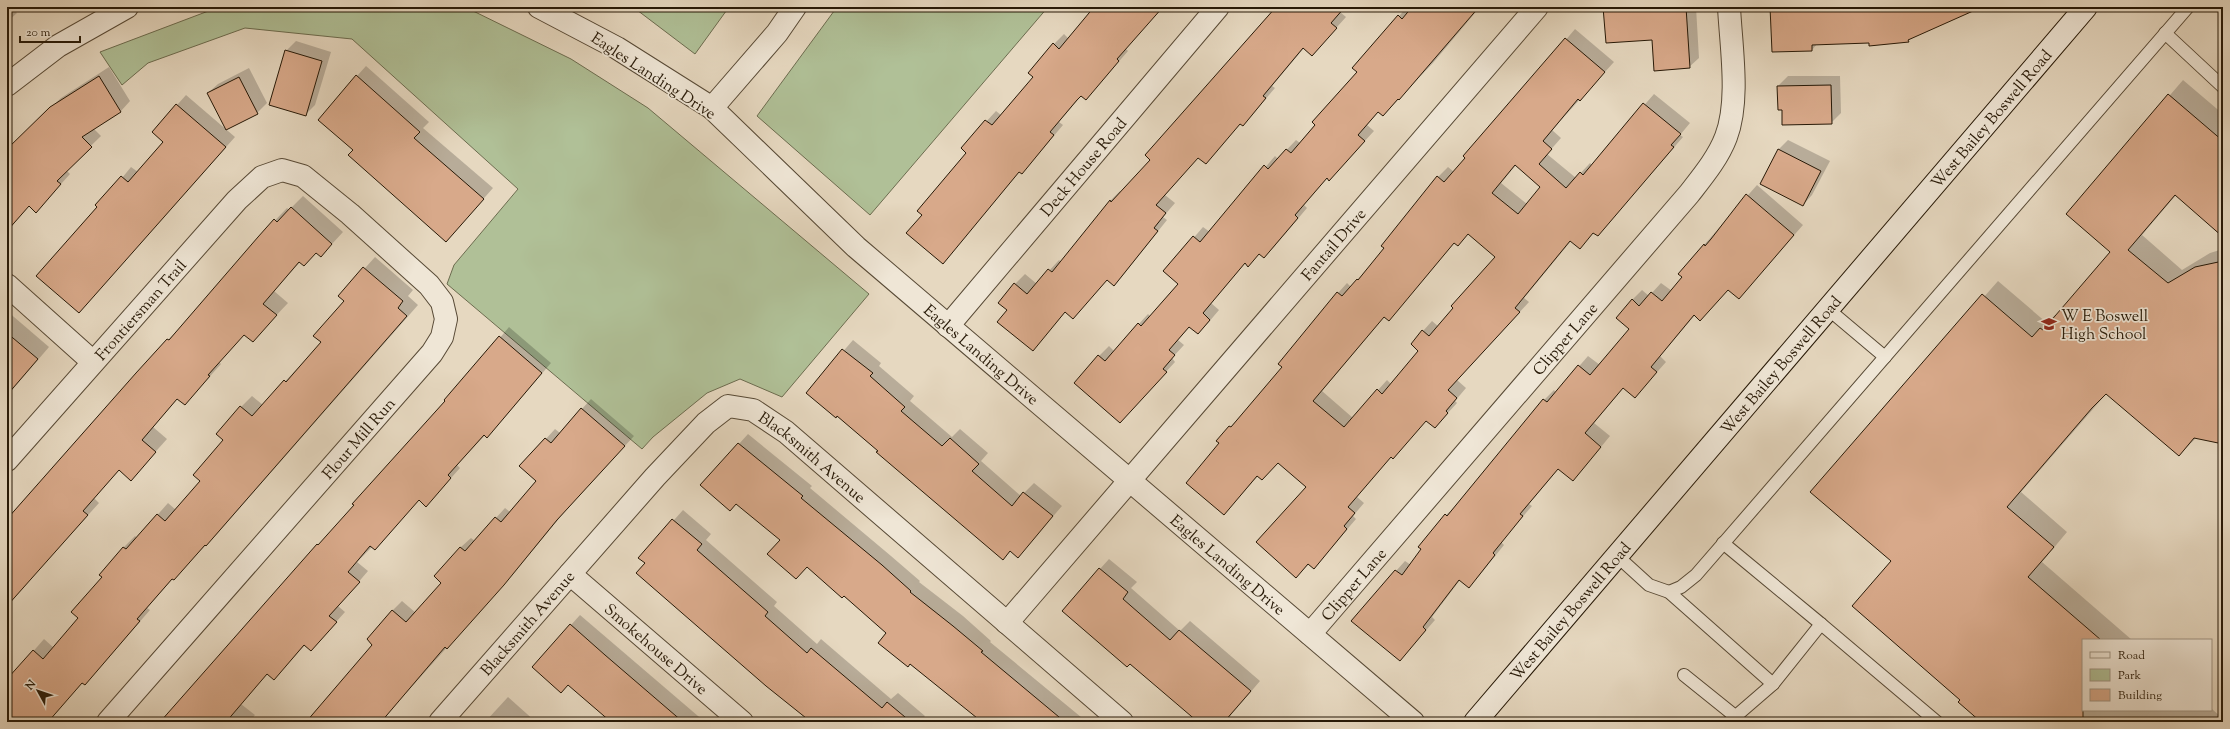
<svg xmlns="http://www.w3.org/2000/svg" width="2230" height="729" viewBox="0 0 2230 729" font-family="'Sorts Mill Goudy',serif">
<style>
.green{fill:#b0c097;stroke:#6c6c4f}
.shadow{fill:#0003;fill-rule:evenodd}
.building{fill:#d8a98a;stroke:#271907;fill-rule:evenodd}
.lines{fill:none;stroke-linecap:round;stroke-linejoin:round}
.service-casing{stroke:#574935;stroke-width:14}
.minor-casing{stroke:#574935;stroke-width:24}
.tertiary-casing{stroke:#574935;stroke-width:24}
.secondary-casing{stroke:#271907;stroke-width:24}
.service{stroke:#efe6d6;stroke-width:12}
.minor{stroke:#efe6d6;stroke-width:22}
.tertiary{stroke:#efe6d6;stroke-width:22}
.secondary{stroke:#efe6d6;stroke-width:22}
.labels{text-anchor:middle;stroke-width:3.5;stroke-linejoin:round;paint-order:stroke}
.street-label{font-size:16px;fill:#271907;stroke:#efe6d6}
.poi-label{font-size:16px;fill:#271907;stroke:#efe6d6;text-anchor:start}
</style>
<rect width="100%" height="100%" fill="#e6d8c0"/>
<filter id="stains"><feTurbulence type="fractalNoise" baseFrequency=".005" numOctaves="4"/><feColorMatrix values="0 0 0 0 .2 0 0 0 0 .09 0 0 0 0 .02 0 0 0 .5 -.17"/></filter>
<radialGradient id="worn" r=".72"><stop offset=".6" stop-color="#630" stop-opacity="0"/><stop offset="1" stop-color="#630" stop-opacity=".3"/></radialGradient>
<!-- green -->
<g class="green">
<path d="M219,7H465L571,59L648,108L869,294L782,397L740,379L707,393L653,437L642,449L447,284L454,265L518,189L352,39L245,28L148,63L122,85L100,52Z"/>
<path d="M633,7H729L695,54Z"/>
<path d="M837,7H1048L870,215L757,116Z"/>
</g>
<!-- shadow -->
<g class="shadow">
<path d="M7,7H11L17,13L7,22Z"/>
<path d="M1096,7H1164L1145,26L1126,49L1128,51L1095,89L1082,95L1059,122L1063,125L1031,163L1021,173L1020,171L943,263L923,215L968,153L962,148L996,111L1001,115L1034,77L1054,44L1064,34L1069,39Z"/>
<path d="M1278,7H1345L1340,12L1346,17L1312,55L1304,48L1272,86L1275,88L1252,115L1243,125L1241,123L1215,153L1198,157L1165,195L1175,203L1163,217L1167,220L1123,275L1114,285L1107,279L1066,311L1033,350L1009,310L1015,284L1025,274L1037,284L1059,260L1061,262L1110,201L1120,191L1121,192L1151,160Z"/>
<path d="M1407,7L1412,9L1414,7H1480L1433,63L1393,105L1383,115L1379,111L1367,125L1374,131L1329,180L1327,178L1304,205L1307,208L1274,247L1264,257L1260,253L1248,265L1245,263L1211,303L1219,310L1208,323L1198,333L1190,326L1178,340L1184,345L1172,358L1175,362L1120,422L1099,356L1109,346L1114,351L1148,314L1151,317L1180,284L1165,271L1203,227L1210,232L1275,156L1278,159L1296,140L1300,143L1359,72L1354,68Z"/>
<path d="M1604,7H1696L1699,58L1689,67L1653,39Z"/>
<path d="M1771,7H1971L1913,36L1908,41L1817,44L1812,50Z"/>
<path d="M1575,29L1614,62L1552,130L1561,138L1547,154L1576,178L1590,163L1592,165L1654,94L1690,123L1680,135L1683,137L1598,235L1594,232L1580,247L1571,241L1524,298L1529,302L1457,380L1466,388L1455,401L1457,403L1435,427L1426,420L1391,456L1357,497L1364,503L1353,516L1356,519L1314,568L1309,564L1296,576L1308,487L1278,462L1258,476L1233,504L1220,443L1218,441L1284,367L1338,293L1347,283L1351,287L1386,248L1383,246L1438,177L1448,167L1454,172ZM1516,165L1541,187L1527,204L1501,183ZM1468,233L1496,257L1439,327L1432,321L1423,331L1420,350L1391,384L1387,380L1353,418L1322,391L1384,317L1388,320L1455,242Z"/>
<path d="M296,41L331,52L315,105L305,115L286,51Z"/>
<path d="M366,66L429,122L423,128L493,188L455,231L357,76Z"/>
<path d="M109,67L130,101L121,111L93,128L101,136L66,170L70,174L36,212L29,206L7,231V150L61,98Z"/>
<path d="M249,68L267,103L257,113L208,93L218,84Z"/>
<path d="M1788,76H1840L1841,113L1831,123L1783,109L1778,86Z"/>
<path d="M2183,80L2223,114V235L2176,195L2142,235L2182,270L2210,253L2223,249V443L2196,438L2179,455L2107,393L2021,492L2067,532L2042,562L2132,640H2083V710L2211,708L2223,719V722H1983L1961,700L1892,561L1812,492L1998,281L2047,323L2055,315L2057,316L2112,252L2068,214Z"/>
<path d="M186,95L235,137L88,302L99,206L131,167L138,172L165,142L153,132Z"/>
<path d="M1788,140L1830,161L1812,195L1803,205L1779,149Z"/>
<path d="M1757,185L1803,225L1739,298L1729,289L1700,320L1695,315L1660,356L1666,362L1635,397L1624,387L1594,423L1610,436L1582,470L1573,480L1559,468L1529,504L1532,506L1501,542L1504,545L1478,577L1469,586L1460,580L1432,617L1435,620L1400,660L1396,571L1405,561L1411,565L1446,515L1456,506L1544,400L1554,390L1556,393L1588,356L1600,365L1630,329L1632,300L1642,290L1649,296L1661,283L1672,291L1704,245Z"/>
<path d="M303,196L343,232L321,256L316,252L300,262L274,291L288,303L252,341L244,334L219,362L221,364L185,404L178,398L153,427L167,439L131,479L119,470L94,498L99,503L7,605V521L168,340L180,328L258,238L287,208L289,210Z"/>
<path d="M375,257L413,290L408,296L418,305L217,534L173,578L147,608L150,610L95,673L83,682L48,722H7L9,679L44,639L54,648L80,618L103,577L100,575L124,547L135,536L137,538L168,503L176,510L201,481L225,440L218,434L241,407L252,396L263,405L322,342L345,301L340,296Z"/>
<path d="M7,311L49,347L7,396Z"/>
<path d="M509,327L551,363L496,427L485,435L457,465L460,468L435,496L419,500L357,562L368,571L338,606L345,612L311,650L305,645L274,679L268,673L241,704L255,715L249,722H162L447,401Z"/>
<path d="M853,340L881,363L879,366L914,396L910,401L952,437L960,429L988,453L981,461L1021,496L1034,483L1062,506L1018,557L1011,551L1003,559L837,415L807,393Z"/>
<path d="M591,399L634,436L567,509L513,574L380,722H306L374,645L393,610L402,601L416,613L443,583L436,576L461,547L471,538L475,541L505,508L510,512L537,481L521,466L555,429L560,433Z"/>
<path d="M748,434L812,486L810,488L891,556L920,581L919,582L963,616L991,641L990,642L1087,722H983L911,663L888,633L844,595L807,567L796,578L781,540L736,503L702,485Z"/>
<path d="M683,510L711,534L706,540L777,602L774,606L817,644L821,639L891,699L898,693L925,716L920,722H811L640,558Z"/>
<path d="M1109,559L1137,582L1131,588L1180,631L1190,621L1260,681L1225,722H1200L1130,663L1063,610Z"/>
<path d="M580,615L705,722H611L571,625Z"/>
<path d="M508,697L536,722H485Z"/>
</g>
<!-- building -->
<g class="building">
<path d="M1094,7H1163L1117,59L1119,61L1086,100L1081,96L1077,100L1050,132L1054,135L1022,174L1019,172L943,264L906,233L922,215L917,211L966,153L961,148L985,120L992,125L1033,77L1028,73L1053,43L1059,49Z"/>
<path d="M1276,7H1345L1331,23L1337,28L1312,56L1303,48L1263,96L1266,98L1243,126L1240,124L1206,164L1198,158L1156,205L1166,213L1154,228L1158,231L1114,286L1107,280L1073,319L1065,312L1033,351L997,322L1007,310L998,303L1014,283L1027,294L1048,269L1052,272L1110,200L1111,202L1150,160L1145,155Z"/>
<path d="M1412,7H1479L1399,100L1398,99L1383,116L1378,112L1358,135L1365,141L1329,181L1327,178L1295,215L1298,218L1264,258L1259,254L1248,267L1245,263L1203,313L1210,320L1198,334L1189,327L1169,350L1175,355L1163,369L1167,372L1120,423L1074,383L1098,355L1105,361L1138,323L1141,326L1178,284L1163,271L1193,236L1200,242L1264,165L1268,169L1286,149L1291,153L1315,125L1312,122L1357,72L1352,68L1398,15L1402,19Z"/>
<path d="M1603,7H1686L1690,68L1654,71L1652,40L1606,43Z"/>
<path d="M1770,7H1982L1908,40L1909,42L1869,46V43L1812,45V51L1772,52Z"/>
<path d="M1565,38L1605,72L1580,101L1578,99L1543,141L1552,149L1539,164L1566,188L1580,172L1583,175L1643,103L1681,134L1671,145L1674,147L1598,236L1593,233L1580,249L1570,241L1515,308L1520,312L1448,390L1457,398L1446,411L1448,413L1435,428L1426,421L1393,459L1391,457L1348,507L1355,513L1344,526L1347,529L1314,569L1308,564L1296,578L1256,542L1306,487L1278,463L1262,480L1257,476L1224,515L1186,483L1219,443L1216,441L1229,426L1231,427L1282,367L1278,364L1337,292L1342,296L1357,279L1358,280L1384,248L1381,246L1437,176L1444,182L1465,158L1463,156ZM1515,165L1540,187L1518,214L1492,193ZM1468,234L1495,257L1451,306L1453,308L1429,336L1422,330L1411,344L1418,351L1382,394L1377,389L1344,427L1313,401L1384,317L1389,321L1454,243L1458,246Z"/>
<path d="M285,50L322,61L306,116L269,105Z"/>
<path d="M356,75L420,132L414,138L484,199L446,242L348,155L353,150L318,120Z"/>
<path d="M99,76L121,112L82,137L92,147L57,181L61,184L36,213L29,206L7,231V149L50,107Z"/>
<path d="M239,77L258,114L226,130L207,93Z"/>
<path d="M1831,85L1832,124L1782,125V110H1778L1777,86Z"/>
<path d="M2168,94L2223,141V237L2175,195L2128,250L2168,283L2195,267L2223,261V444L2194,438L2179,456L2106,394L2092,408L2007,507L2054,547L2028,577L2101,640H2083V722H1981L1958,702L1960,700L1852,606L1891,561L1810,492L1982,294L2032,337L2040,328L2043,330L2110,252L2066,214Z"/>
<path d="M176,104L226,147L79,313L36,276L97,207L95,205L121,176L128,182L163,142L152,132Z"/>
<path d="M1778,149L1821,171L1803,206L1760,184Z"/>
<path d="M1746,194L1794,235L1739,299L1728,290L1700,321L1694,315L1651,367L1657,372L1635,398L1623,388L1585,433L1601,447L1573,481L1558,469L1520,514L1523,516L1493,553L1495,555L1469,588L1459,580L1423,627L1426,630L1400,661L1351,621L1395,570L1402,575L1421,549L1418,547L1445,514L1447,516L1543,399L1547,402L1578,365L1590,375L1629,329L1616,318L1632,299L1639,306L1651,292L1662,301L1682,277L1678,274L1704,244L1705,246L1711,239Z"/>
<path d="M291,207L332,244L321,257L316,253L304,266L299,262L263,304L277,315L253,342L244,335L208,375L210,376L185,405L177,399L142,440L156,452L131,481L119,470L83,511L88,515L7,606V519L136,373L167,339L169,340L258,237L274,219L277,222Z"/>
<path d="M363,267L403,301L398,308L407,316L206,546L205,545L174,580L172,579L137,619L140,621L85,685L82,683L48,722H7V679L33,650L43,659L78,618L71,612L102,577L99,575L123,547L126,549L157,514L165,521L200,481L193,475L223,440L216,434L240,406L252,416L284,380L286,382L321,342L313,336L344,301L338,296Z"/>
<path d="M7,333L38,359L7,395Z"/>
<path d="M499,336L542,373L487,438L484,435L448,475L451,478L426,507L419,500L375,550L370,546L348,572L360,582L329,616L337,622L311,651L304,645L274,680L267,674L226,722H160L317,544L318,545L354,505L352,504L445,401L444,400Z"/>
<path d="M842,349L873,373L870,376L905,407L901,411L942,446L950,438L979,464L972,471L1012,506L1023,492L1053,516L1018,558L1010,551L1003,560L876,452L878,451L837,416L836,418L806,393Z"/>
<path d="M581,408L625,446L557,520L504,585L447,649L445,647L381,722H306L372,645L367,639L392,610L406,622L441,583L434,576L460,547L465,551L495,517L501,522L536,481L519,466L545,438L551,443Z"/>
<path d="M738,443L803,496L801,498L882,565L911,591L910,592L953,626L983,651L981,652L1065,722H982L910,664L908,667L878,643L886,633L844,596L842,598L807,567L796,579L767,554L780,540L736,504L730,511L700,485Z"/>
<path d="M672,519L702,544L697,550L768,612L765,616L807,653L811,648L882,708L887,702L911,722H811L766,686L636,573L645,563L638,558Z"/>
<path d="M1099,568L1128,592L1123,599L1170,640L1179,630L1251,691L1224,722H1198L1130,664L1127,667L1062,611Z"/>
<path d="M570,624L605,655L683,722H611L568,685L561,693L532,667Z"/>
</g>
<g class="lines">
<!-- service casing -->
<g class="service-casing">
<g id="service">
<path d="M2165,33L2223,87"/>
<path d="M1828,309L1885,357"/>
<path d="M1723,543L1821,624"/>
<path d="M1616,555L1649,585L1669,592L1773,684L1729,722"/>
<path d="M1669,592L1681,587L1696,575L2188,7"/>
<path d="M1684,675L1735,716"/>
<path d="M1773,684L1821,624L1937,722"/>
</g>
</g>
<!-- minor casing -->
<g class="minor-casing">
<g id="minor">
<path d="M539,7L617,48L712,108"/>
<path d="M7,85L58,46L127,7"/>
<path d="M7,285L93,362"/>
<path id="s1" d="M948,326L1218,7"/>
<path id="s2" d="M7,460L237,200L262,177L282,170L303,176L350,214L429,285L442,302L446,319L442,337L432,353L108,722"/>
<path id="s3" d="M570,574L742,722"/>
<path id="s4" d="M1007,623L1537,7"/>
<path id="s5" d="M1310,634L1689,194C1703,176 1718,158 1726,137C1740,100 1731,47 1729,7"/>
<path id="s6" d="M440,722L655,477L706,423L728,406L753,410L786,432L1122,722"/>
</g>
</g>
<!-- tertiary casing -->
<g class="tertiary-casing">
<g id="tertiary">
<path id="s7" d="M795,7L777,33L712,108L856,247L1413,722"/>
</g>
</g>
<!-- secondary casing -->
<g class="secondary-casing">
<g id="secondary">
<path id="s8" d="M1475,722L2086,7"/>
</g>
</g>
<!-- service -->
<use href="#service" class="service"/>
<!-- minor -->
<use href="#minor" class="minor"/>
<!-- tertiary -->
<use href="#tertiary" class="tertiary"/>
<!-- secondary -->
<use href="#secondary" class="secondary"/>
</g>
<!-- icons -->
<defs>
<g id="school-bare" transform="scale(1.2)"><path d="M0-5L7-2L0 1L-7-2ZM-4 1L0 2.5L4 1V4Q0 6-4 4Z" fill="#8f2418" stroke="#efe6d6" stroke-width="2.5" paint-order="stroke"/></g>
</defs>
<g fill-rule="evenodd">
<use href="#school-bare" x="2049" y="324"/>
</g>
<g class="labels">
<!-- street labels -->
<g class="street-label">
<text transform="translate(654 75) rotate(33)" y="6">Eagles Landing Drive</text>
<text dy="6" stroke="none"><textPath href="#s8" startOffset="794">West Bailey Boswell Road</textPath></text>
<text dy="6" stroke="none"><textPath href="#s1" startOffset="209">Deck House Road</textPath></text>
<text dy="6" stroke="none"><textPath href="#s4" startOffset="500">Fantail Drive</textPath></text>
<text dy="6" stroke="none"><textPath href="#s2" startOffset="201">Frontiersman Trail</textPath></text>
<text dy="6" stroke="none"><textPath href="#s5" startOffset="390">Clipper Lane</textPath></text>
<text dy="6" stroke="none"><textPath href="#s7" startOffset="496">Eagles Landing Drive</textPath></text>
<text dy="6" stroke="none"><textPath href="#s8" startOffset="470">West Bailey Boswell Road</textPath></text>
<text transform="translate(358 438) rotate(-49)" y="6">Flour Mill Run</text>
<text dy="6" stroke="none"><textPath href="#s6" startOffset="529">Blacksmith Avenue</textPath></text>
<text dy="6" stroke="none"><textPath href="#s7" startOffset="820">Eagles Landing Drive</textPath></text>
<text dy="6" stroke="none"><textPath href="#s5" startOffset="66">Clipper Lane</textPath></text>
<text dy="6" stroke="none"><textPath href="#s8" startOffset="146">West Bailey Boswell Road</textPath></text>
<text dy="6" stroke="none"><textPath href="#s6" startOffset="132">Blacksmith Avenue</textPath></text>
<text dy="6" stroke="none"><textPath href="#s3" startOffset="114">Smokehouse Drive</textPath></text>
</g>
<!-- poi labels -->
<g class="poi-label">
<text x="2061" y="321">W E Boswell<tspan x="2061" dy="18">High School</tspan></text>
</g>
</g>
<!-- margin -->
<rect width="2230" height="729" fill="none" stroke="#e6d8c0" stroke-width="24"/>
<rect x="8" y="8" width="2214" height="713" fill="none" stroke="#271907" stroke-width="2"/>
<rect x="12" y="12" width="2206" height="705" fill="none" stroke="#271907"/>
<!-- legend -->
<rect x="2082" y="639" width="130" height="72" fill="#efe6d6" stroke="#9f9483"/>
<rect x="2090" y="652" width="20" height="6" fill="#efe6d6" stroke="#9f9483"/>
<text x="2118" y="659" font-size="12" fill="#271907">Road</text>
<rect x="2090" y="669" width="20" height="12" fill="#b0c097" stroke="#9f9483"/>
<text x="2118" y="679" font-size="12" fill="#271907">Park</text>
<rect x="2090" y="689" width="20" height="12" fill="#d8a98a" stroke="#9f9483"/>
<text x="2118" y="699" font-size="12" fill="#271907">Building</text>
<!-- north arrow -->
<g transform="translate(38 691) rotate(310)" stroke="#efe6d6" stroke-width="3" paint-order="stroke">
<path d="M0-3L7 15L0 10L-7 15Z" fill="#271907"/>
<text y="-6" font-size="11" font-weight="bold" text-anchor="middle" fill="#271907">N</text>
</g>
<!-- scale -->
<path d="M20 36v6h60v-6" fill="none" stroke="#271907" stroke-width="2"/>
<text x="26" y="36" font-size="12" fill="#271907" stroke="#efe6d6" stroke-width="3" paint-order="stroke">20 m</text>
<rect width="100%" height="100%" filter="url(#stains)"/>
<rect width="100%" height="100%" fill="url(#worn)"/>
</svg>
